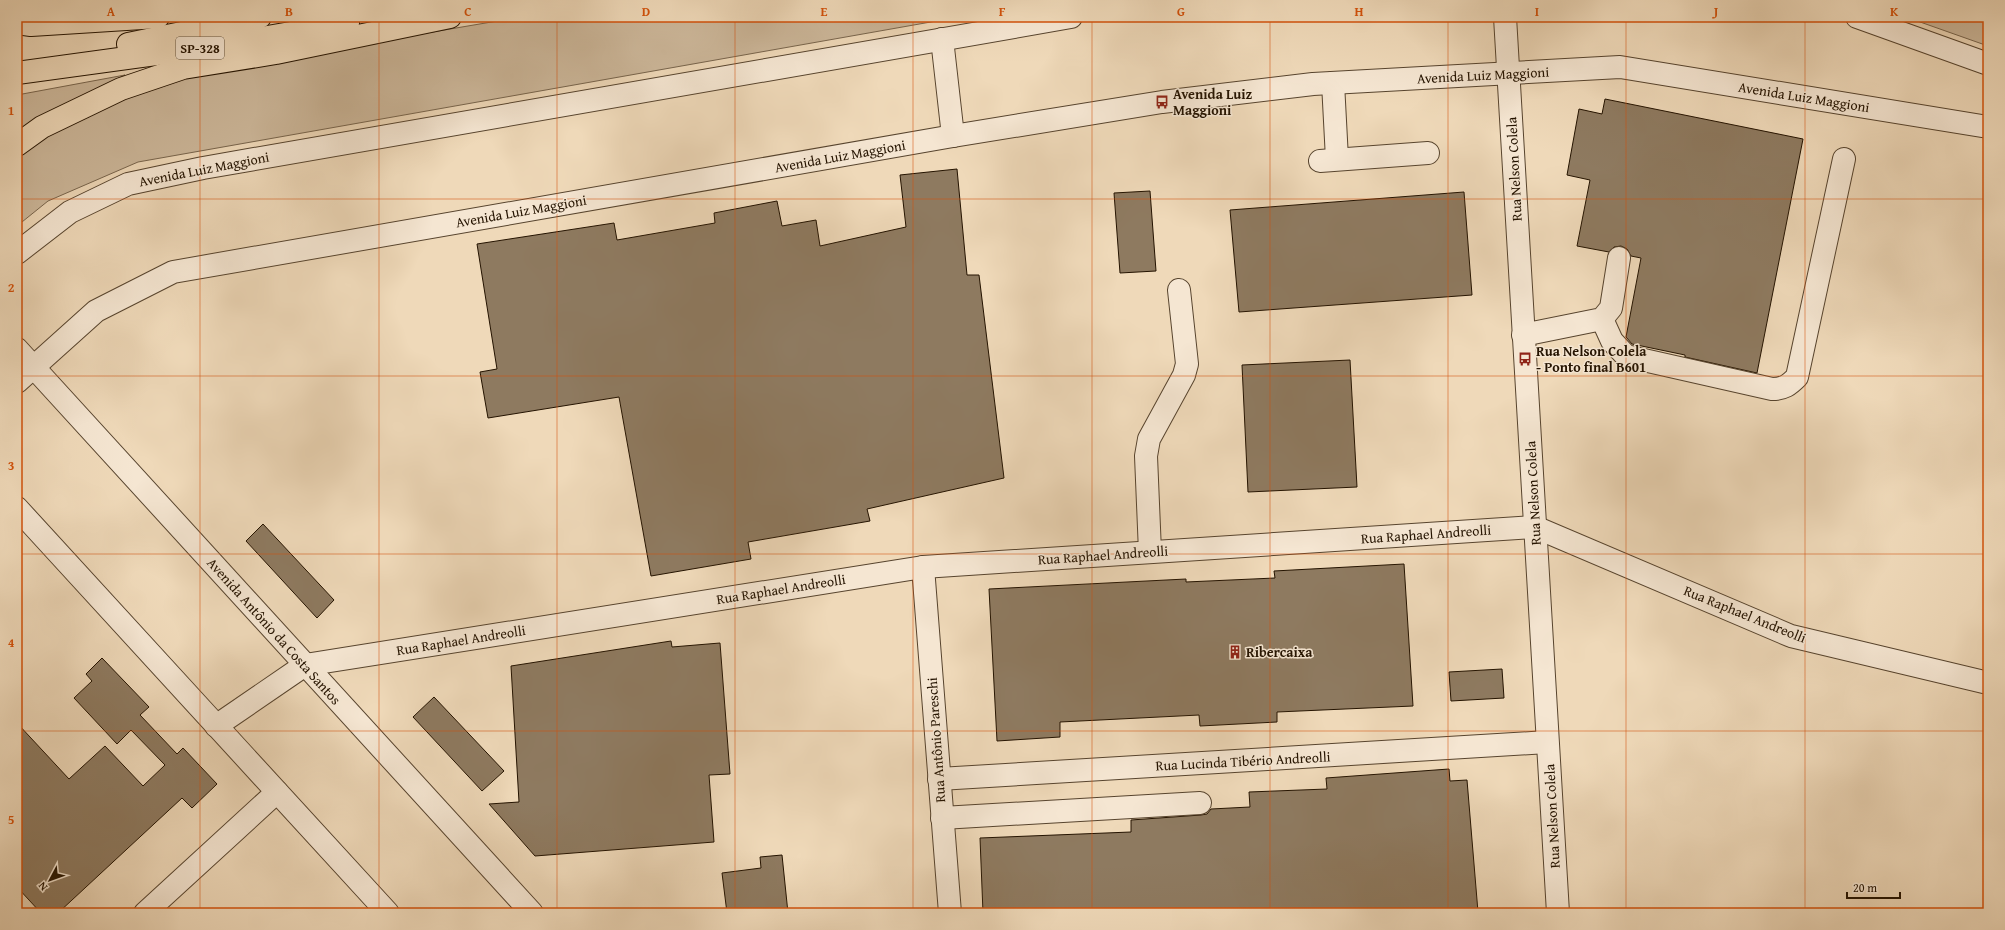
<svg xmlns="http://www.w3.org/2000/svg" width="2005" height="930" viewBox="0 0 2005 930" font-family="'Gentium Book Plus',serif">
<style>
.green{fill:#ccb79a;stroke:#78654d}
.building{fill:#8e7a60;stroke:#241300}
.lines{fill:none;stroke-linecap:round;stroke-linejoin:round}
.minor-casing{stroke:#57442e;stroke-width:24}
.highway-casing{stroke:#241300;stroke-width:24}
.minor{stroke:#f5e6d2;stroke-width:22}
.highway{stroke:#efd9b9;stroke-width:22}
.grid{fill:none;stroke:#d4520b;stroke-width:1;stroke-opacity:0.55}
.labels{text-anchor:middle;stroke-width:3;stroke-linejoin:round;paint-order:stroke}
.shield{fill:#f5e6d2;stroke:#63523f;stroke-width:1}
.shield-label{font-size:13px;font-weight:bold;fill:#241300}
.street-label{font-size:14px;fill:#241300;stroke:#f5e6d2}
.poi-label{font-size:14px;font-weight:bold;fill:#241300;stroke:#f5e6d2;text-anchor:start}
.neatline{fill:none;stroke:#d4520b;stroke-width:1.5}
.grid-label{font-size:13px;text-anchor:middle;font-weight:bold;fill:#d4520b}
</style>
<rect width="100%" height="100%" fill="#efd9b9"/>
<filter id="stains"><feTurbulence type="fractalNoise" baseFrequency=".005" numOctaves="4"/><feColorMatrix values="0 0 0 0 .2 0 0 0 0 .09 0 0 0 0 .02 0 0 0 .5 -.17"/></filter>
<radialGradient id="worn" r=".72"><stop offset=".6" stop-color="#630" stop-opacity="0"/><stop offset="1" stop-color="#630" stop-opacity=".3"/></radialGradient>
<!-- green -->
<g class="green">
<path d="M521,17H959L138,162L48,201L17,226V155L63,125L146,86L279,58Z"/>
<path d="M1906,17H1988V46Z"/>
<path d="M125,75L84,95L17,135V95Z"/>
</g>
<!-- building -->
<g class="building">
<path d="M1605,99L1803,139L1757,373L1685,357V355L1632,344L1626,337L1641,258L1631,256L1627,249L1621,246L1614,247L1609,252L1577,246L1590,180L1567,175L1579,109L1602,114Z"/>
<path d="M957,169L967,275H979L1004,478L867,509L870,521L748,542L751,559L651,576L619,397L488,418L480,372L497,369L477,244L614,223L617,240L715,223L714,213L777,201L782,226L816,220L820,246L906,227L900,175Z"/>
<path d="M1150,191L1156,271L1120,273L1114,193Z"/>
<path d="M1464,192L1472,295L1239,312L1230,210Z"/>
<path d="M1350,360L1357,487L1248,492L1242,365Z"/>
<path d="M263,524L334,600L317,618L246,541Z"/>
<path d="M1404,564L1413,706L1277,712V722L1200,726L1199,715L1060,722V737L997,741L989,589L1186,579V582L1275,578L1274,571Z"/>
<path d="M671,641L672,647L720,643L730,774L709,775L714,842L535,856L489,804L519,802L511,666Z"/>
<path d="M102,658L149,707L140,715L177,754L183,748L217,784L192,808L182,798L58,913H41L17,887V723L69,779L105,746L143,786L165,765L131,730L117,744L74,698L92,681L86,674Z"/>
<path d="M1502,669L1504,698L1451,701L1449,672Z"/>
<path d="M434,697L504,771L482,791L413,717Z"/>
<path d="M1449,769L1450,781L1467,780L1478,912L983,913L980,838L1131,832V820L1201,815L1207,814L1211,809L1250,807L1249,792L1327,789L1326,778Z"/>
<path d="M782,855L788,913H727L722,873L761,868L760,857Z"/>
</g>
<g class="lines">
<!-- minor casing -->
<g class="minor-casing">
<g id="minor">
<path d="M1505,17L1558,913"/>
<path d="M1857,17L1988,64"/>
<path d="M942,39L953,136"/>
<path d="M1333,83L1337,159"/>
<path d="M1320,161L1428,153"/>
<path d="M17,253L70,212L128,184L203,168L1071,17"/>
<path d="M1602,319L1612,341L1626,356L1772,389C1784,389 1789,385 1797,377L1844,159"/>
<path d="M1523,335L1602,319L1611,308L1619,258"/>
<path d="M17,349L532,913"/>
<path d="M17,382L96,311L173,272L953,136L1162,102L1313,84L1620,67L1988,127"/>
<path d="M17,508L388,913"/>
<path d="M1150,552L1146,456L1149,439L1184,375L1187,364L1179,290"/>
<path d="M923,567L950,913"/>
<path d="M216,726L305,665L923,567L1535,527L1791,636L1988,683"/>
<path d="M939,779L1547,742"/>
<path d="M942,818L1200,803"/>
<path d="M145,913L277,792"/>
</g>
</g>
<!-- highway casing -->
<g class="highway-casing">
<g id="highway">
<path d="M17,23L31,25L158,17"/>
<path d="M128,44L260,17"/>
<path d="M17,73L222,45L348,23"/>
<path d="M17,145L42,127L121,89L183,68L276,53L450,17"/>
</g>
</g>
<!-- minor -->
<use href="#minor" class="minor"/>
<!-- highway -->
<use href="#highway" class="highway"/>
</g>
<!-- grid -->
<path class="grid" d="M200,17V913M379,17V913M557,17V913M735,17V913M913,17V913M1092,17V913M1270,17V913M1448,17V913M1626,17V913M1805,17V913M17,199H1988M17,376H1988M17,554H1988M17,731H1988"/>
<!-- icons -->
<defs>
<g id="bus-bare" transform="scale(1.08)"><path d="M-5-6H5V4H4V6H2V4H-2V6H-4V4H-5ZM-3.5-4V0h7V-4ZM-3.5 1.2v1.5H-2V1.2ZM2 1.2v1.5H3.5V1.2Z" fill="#8f2418" stroke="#f5e6d2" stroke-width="2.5" paint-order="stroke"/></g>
<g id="building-bare" transform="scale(1.08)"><path d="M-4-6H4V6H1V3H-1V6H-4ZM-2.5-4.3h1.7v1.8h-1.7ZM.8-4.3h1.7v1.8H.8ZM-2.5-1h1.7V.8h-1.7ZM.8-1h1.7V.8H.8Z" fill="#8f2418" stroke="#f5e6d2" stroke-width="2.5" paint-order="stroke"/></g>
</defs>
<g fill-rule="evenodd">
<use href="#bus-bare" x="1162" y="102"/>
<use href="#bus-bare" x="1525" y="359"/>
<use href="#building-bare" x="1235" y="652"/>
</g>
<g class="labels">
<!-- shield labels -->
<rect class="shield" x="176" y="37" width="48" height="22" rx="3"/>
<g class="shield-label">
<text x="200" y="53">SP-328</text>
</g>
<!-- street labels -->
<g class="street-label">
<text transform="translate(1483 75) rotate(-3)" y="5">Avenida Luiz Maggioni</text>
<text transform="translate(1804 97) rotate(9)" y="5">Avenida Luiz Maggioni</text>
<text transform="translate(840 156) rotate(-10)" y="5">Avenida Luiz Maggioni</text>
<text transform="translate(204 169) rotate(-11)" y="5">Avenida Luiz Maggioni</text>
<text transform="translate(1514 169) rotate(-93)" y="5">Rua Nelson Colela</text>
<text transform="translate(521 211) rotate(-10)" y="5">Avenida Luiz Maggioni</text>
<text transform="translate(1533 493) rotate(-93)" y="5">Rua Nelson Colela</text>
<text transform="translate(1426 534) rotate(-4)" y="5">Rua Raphael Andreolli</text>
<text transform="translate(1103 555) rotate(-4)" y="5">Rua Raphael Andreolli</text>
<text transform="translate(781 589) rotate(-9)" y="5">Rua Raphael Andreolli</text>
<text transform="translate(1745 614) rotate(22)" y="5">Rua Raphael Andreolli</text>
<text transform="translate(274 631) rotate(48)" y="5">Avenida Antônio da Costa Santos</text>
<text transform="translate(461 640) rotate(-9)" y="5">Rua Raphael Andreolli</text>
<text transform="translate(936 740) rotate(-94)" y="5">Rua Antônio Pareschi</text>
<text transform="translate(1243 761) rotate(-3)" y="5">Rua Lucinda Tibério Andreolli</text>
<text transform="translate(1552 816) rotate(-93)" y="5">Rua Nelson Colela</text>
</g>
<!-- poi labels -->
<g class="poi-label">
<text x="1173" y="99">Avenida Luiz<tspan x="1173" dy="16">Maggioni</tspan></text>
<text x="1536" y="356">Rua Nelson Colela<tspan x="1536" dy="16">- Ponto final B601</tspan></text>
<text x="1246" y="657">Ribercaixa</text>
</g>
</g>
<!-- margin -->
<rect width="2005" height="930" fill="none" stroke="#efd9b9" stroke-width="44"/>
<!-- north arrow -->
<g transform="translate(50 880) rotate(229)" stroke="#f5e6d2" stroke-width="3" paint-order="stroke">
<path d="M0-3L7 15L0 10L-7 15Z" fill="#241300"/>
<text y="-6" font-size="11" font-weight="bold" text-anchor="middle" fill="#241300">N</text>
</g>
<!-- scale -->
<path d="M1847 892v6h53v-6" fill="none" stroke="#241300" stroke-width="2"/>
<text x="1853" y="892" font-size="12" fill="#241300" stroke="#f5e6d2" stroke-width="3" paint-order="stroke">20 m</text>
<rect x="22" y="22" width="1961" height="886" class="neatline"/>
<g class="grid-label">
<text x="111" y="16">A</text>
<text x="289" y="16">B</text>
<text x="468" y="16">C</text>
<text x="646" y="16">D</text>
<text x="824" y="16">E</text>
<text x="1002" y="16">F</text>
<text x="1181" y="16">G</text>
<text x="1359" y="16">H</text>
<text x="1537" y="16">I</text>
<text x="1716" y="16">J</text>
<text x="1894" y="16">K</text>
<text x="11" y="115">1</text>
<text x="11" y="292">2</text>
<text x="11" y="470">3</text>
<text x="11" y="647">4</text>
<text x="11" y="824">5</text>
</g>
<rect width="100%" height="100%" filter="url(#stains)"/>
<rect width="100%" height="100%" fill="url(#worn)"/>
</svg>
